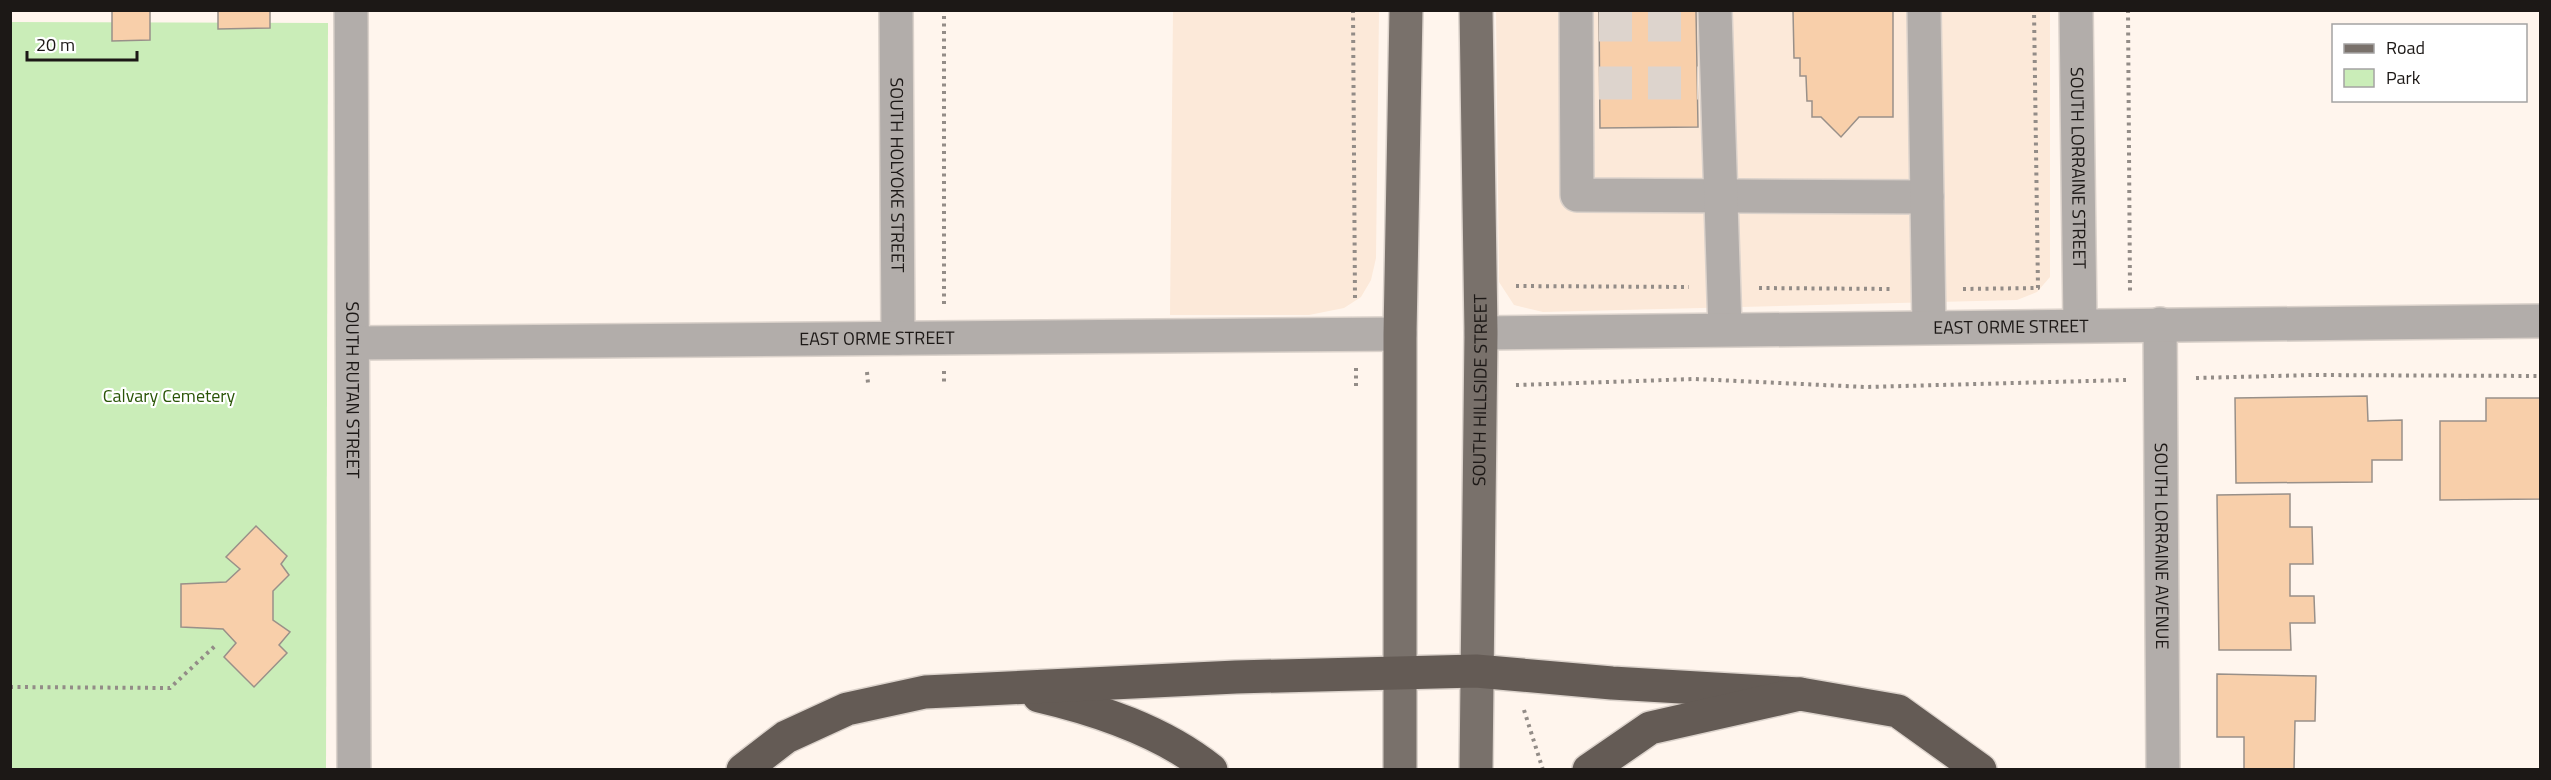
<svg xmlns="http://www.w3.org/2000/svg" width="2551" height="780" viewBox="0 0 2551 780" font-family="'Titillium Web',sans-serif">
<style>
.commercial{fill:#fce9d9}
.green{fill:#caedb8}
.building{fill:#f8cfaa;stroke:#999089;stroke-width:1.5}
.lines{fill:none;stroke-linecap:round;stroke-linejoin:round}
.minor-tunnel{stroke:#ddd4cd;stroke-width:33;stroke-dasharray:33 16;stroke-linecap:butt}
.minor-casing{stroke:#dbd2cb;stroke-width:36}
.major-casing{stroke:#dbd2cb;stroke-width:36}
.highway-casing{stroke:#dbd2cb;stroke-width:36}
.path{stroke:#938c87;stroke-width:4;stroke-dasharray:3 4.5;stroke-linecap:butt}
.minor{stroke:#b2adaa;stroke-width:33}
.major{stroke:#79716b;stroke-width:33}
.highway{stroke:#645b55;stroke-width:33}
.labels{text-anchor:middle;stroke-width:4.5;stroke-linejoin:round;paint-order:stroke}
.street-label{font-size:18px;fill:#1c1816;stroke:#fff}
.park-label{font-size:18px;fill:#295406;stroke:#fff}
</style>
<rect width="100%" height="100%" fill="#fff5ed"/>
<!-- commercial -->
<g class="commercial">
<path d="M1173,11H1379L1376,258L1371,280L1361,297L1344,308L1309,315H1170Z"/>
<path d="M1496,11H2050V277L2037,292L2017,300L1543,312L1514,305L1499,282Z"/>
</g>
<!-- green -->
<path class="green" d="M10,22L328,23L326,769H11Z"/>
<!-- building -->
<g class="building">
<path d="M112,10H150V40L112,41Z"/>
<path d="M218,10H270V28L218,29Z"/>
<path d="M1599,10H1696L1698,127L1600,128Z"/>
<path d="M1793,10H1893V117H1859L1841,137L1821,117H1812V101H1807L1806,76H1800V58H1794Z"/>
<path d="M2367,396L2368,421L2402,420V460H2372V482L2236,483L2235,398Z"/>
<path d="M2486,398H2540V499L2440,500V421H2486Z"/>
<path d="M2290,494V527H2312L2313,564H2290V596H2314L2315,623H2290L2291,650H2219L2217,495Z"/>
<path d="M256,526L287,556L281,564L289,575L273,591V620L290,632L279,645L287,653L254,687L224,657L236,643L223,629L181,627V584L226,582L240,569L226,557Z"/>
<path d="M2217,674L2316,676L2315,721H2295L2294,770H2244V737H2217Z"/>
</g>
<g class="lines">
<!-- minor-tunnel -->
<g class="minor-tunnel">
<path d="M1599,25H1696"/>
<path d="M1599,83H1698"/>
</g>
<!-- minor casing -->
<g class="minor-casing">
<g id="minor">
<path id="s1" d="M351,10L354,770"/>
<path id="s2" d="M896,10L898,338"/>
<path d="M1576,10L1577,195L1927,197"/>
<path d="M1715,10L1725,329"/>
<path d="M1924,10L1929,327"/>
<path id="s3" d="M2076,10L2080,324"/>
<path id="s4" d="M2160,324L2163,770"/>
<path id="s5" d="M1481,333L2540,321"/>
<path id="s6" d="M353,343L1400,334"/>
</g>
</g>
<!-- major casing -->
<g class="major-casing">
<g id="major">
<path d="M1400,770V334L1406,10"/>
<path id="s7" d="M1476,770L1481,333L1476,10"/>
</g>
</g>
<!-- highway casing -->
<g class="highway-casing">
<g id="highway">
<path d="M1039,696C1099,710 1162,731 1211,770"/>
<path d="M743,770L786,737L847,709L925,692L1236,677L1476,671L1612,683L1800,694"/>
<path d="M1589,770L1650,728L1800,694L1898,711L1980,770"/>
</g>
</g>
<!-- path -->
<g class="path">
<path d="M1353,10L1355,300"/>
<path d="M2128,10L2130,292"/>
<path d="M1516,286L1689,287"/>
<path d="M1759,288L1893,289"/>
<path d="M1963,289L2038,288L2034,10"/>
<path d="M944,304V10"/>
<path d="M1356,368V388"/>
<path d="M944,371V382"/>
<path d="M867,372L868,383"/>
<path d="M2196,378L2313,375L2540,376"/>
<path d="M1516,385L1695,379L1866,387L2126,380"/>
<path d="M10,687L170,688L216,645"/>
<path d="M1524,710L1543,770"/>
</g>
<!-- minor -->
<use href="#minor" class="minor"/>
<!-- major -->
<use href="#major" class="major"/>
<!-- highway -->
<use href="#highway" class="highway"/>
</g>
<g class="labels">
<!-- street labels -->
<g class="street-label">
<text dy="6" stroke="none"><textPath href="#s3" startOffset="158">SOUTH LORRAINE STREET</textPath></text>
<text dy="6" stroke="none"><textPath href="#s2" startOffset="165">SOUTH HOLYOKE STREET</textPath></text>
<text dy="6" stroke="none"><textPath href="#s5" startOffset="530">EAST ORME STREET</textPath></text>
<text dy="6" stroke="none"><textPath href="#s6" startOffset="524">EAST ORME STREET</textPath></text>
<text dy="6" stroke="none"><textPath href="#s1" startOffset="380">SOUTH RUTAN STREET</textPath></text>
<text dy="6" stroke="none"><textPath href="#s7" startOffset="380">SOUTH HILLSIDE STREET</textPath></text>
<text dy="6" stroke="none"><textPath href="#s4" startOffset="222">SOUTH LORRAINE AVENUE</textPath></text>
</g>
<!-- park labels -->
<g class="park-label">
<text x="169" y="402">Calvary Cemetery</text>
</g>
</g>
<!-- border -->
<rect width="2551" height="780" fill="none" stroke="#1c1816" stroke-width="24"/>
<!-- legend -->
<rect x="2332" y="24" width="195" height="78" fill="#ffffff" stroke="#a4a3a2" stroke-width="1.5"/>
<rect x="2344" y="44" width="30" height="9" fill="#79716b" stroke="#a4a3a2" stroke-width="1.5"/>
<text x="2386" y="54" font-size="18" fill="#1c1816">Road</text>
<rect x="2344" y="69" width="30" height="18" fill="#caedb8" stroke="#a4a3a2" stroke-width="1.5"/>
<text x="2386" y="84" font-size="18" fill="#1c1816">Park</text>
<!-- scale -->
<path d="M27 51v9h110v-9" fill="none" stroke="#1c1816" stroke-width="3"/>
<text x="36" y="51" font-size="18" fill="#1c1816" stroke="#ffffff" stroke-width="4.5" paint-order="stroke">20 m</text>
</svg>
